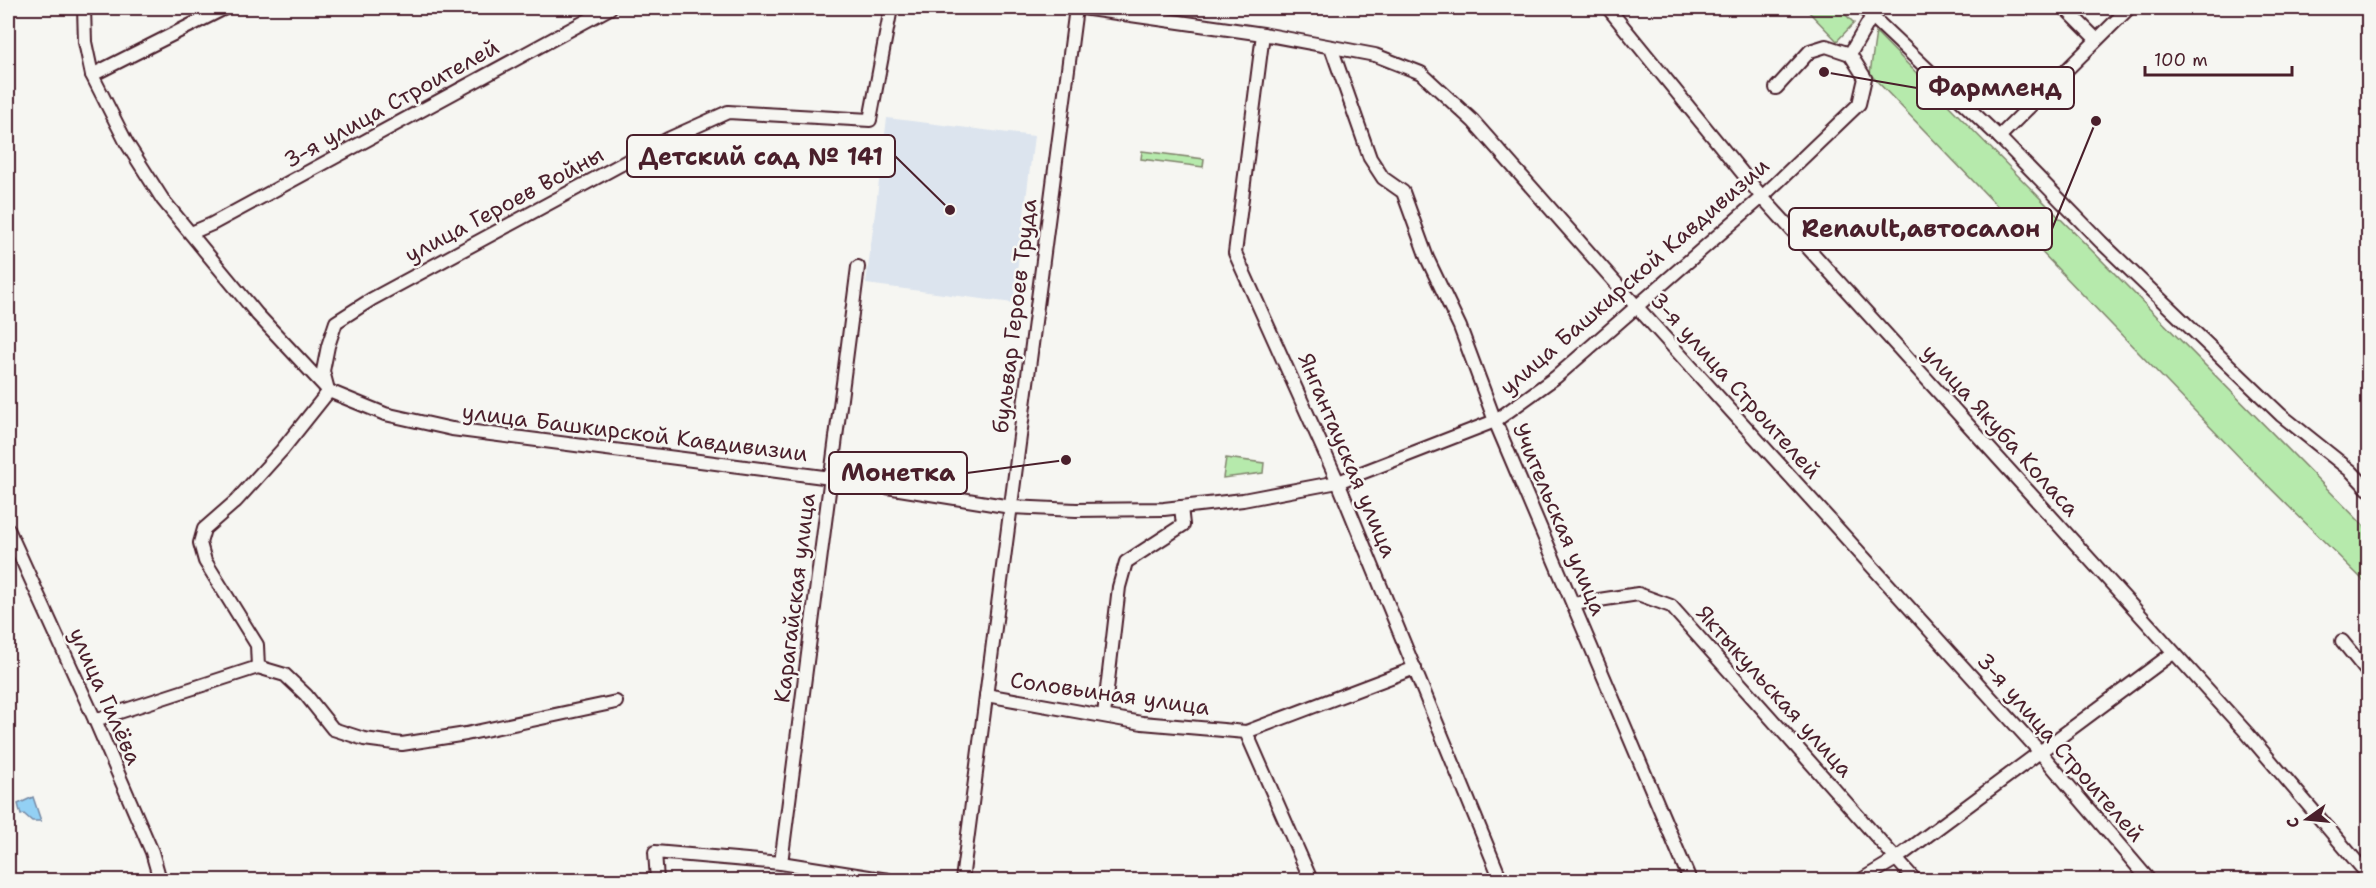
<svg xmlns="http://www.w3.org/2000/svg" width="2376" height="888" viewBox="0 0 2376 888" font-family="'Shantell Sans',sans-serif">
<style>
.built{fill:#dce4ee}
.green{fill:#b6eaac;stroke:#80846c;stroke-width:1.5}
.water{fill:#93d0f4;stroke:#7689a4;stroke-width:1.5}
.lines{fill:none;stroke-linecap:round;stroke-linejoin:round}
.minor-casing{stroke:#4a1f2b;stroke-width:16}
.minor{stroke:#f6f6f2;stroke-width:12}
.labels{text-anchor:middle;stroke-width:5;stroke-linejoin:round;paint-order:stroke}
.street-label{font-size:22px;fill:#4a1f2b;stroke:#f6f6f2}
.leader{fill:none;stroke:#4a1f2b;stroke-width:2}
.callout-dot{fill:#4a1f2b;stroke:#f6f6f2;stroke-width:2}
.callout{fill:#f6f6f2;stroke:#4a1f2b;stroke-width:2}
.callout-label{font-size:24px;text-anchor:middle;font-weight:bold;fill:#4a1f2b}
</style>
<rect width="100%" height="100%" fill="#f6f6f2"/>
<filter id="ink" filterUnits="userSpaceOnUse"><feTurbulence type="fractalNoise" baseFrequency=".0167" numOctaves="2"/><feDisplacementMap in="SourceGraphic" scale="12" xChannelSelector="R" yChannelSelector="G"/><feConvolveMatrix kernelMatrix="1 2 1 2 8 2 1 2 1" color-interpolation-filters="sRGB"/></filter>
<g filter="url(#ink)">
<!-- built -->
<path class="built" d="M887,118L1034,136L1013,303L866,284Z"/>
<!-- green -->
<g class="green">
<path d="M1805,8H1839L1854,23L1837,41Z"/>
<path d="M1876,32L2368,530V585L2245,463L1870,74Z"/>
<path d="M1142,151L1204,159L1203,167L1141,159Z"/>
<path d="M1226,458L1264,463L1263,473L1223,478Z"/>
</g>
<!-- water -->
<path class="water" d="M33,797L41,821H32L24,814L21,815L18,804Z"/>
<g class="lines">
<!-- minor casing -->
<g class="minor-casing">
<g id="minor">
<path d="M84,8L85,42L92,75L126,142L163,200L209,256L257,314L329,391L385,414L452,429L831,478L1011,507L1076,510L1164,509L1243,500L1338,482L1495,421L1556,377L1762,197L1859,104L1865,78L1850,54L1872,16"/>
<path d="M1082,8L1263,34L1375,55L1421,73L1473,121L1637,307L2040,752L2149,880"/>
<path d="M1608,8L1762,197L2246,732L2368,875"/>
<path d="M1863,8L1999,137L2101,242L2281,415L2351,471L2368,489"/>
<path d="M2065,8L2096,39"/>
<path d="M1263,34L1235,253L1338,482L1501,880"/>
<path d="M1331,47L1370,158L1383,178L1403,192L1427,258L1460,327L1495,421L1690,880"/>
<path d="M92,75L225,8"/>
<path d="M1776,88L1810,51L1826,46L1850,54"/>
<path d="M1999,137L2129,8"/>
<path d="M191,233L212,224L610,8"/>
<path d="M328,390L323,371L328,346L336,322L372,299L668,139L728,112L870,120L891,8"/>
<path d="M8,529L95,720L152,852L160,880"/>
<path d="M1573,604L1638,594L1671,606L1915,880"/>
<path d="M2342,641L2368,673"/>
<path d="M258,667L257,645L205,561L200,543L204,529L236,501L282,450L329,391"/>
<path d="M986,695L1142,723L1246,732L1311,880"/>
<path d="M1104,715L1119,587L1126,562L1183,525L1181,507"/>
<path d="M95,720L258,667L285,675L306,695L333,729L364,739L402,744L466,734L616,702"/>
<path d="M1246,732L1415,668"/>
<path d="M781,863L858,267"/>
<path d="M657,880L655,852L781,863L888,880"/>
<path d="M962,880L1076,8"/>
<path d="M1861,880L1896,859L2173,653"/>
</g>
</g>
<!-- minor -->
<use href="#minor" class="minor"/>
</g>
</g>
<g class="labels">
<!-- street labels -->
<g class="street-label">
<text transform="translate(391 103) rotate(-29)" y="8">3-я улица Строителей</text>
<text transform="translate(504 204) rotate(-28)" y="8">улица Героев Войны</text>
<text transform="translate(1634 276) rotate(-41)" y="8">улица Башкирской Кавдивизии</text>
<text transform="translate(1014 316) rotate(-83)" y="8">бульвар Героев Труда</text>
<text transform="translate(1736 385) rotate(48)" y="8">3-я улица Строителей</text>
<text transform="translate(2001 430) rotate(48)" y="8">улица Якуба Коласа</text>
<text transform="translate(635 432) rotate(7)" y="8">улица Башкирской Кавдивизии</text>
<text transform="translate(1348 455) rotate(67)" y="8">Янгантауская улица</text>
<text transform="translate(1560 519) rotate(67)" y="8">Учительская улица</text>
<text transform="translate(794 598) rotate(-83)" y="8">Карагайская улица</text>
<text transform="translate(1775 691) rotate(48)" y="8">Яктыкульская улица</text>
<text transform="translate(1110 693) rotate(8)" y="8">Соловьиная улица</text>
<text transform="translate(106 696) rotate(66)" y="8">улица Гилёва</text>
<text transform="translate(2061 747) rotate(49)" y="8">3-я улица Строителей</text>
</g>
</g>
<!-- callouts -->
<path class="leader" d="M1824 72L1917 88M950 210L895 156M2096 121L2052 229M1066 460L967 473"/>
<g class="callout-dot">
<circle cx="1824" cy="72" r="6"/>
<circle cx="950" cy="210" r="6"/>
<circle cx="2096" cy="121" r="6"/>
<circle cx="1066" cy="460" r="6"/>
</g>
<g class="callout">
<rect x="1917" y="67" width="157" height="42" rx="6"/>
<rect x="627" y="135" width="268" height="42" rx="6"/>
<rect x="1789" y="208" width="263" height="42" rx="6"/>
<rect x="829" y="452" width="138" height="42" rx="6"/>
</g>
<g class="callout-label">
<text x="1995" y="96">Фармленд</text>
<text x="761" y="165">Детский сад № 141</text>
<text x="1921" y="237">Renault,автосалон</text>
<text x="898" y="481">Монетка</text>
</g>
<!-- margin -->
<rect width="2376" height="888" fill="none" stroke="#f6f6f2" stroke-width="30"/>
<rect x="15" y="15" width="2346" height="858" fill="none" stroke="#4a1f2b" stroke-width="2" filter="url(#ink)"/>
<!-- north arrow -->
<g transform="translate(2307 819) rotate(255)" stroke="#f6f6f2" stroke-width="4.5" paint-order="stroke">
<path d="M0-4.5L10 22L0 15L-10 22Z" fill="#4a1f2b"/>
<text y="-9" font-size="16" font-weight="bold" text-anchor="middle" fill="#4a1f2b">С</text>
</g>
<!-- scale -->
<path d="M2145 66v9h147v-9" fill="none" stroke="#4a1f2b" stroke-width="3"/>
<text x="2154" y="66" font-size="18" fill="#4a1f2b" stroke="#f6f6f2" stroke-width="4.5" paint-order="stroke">100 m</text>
</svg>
